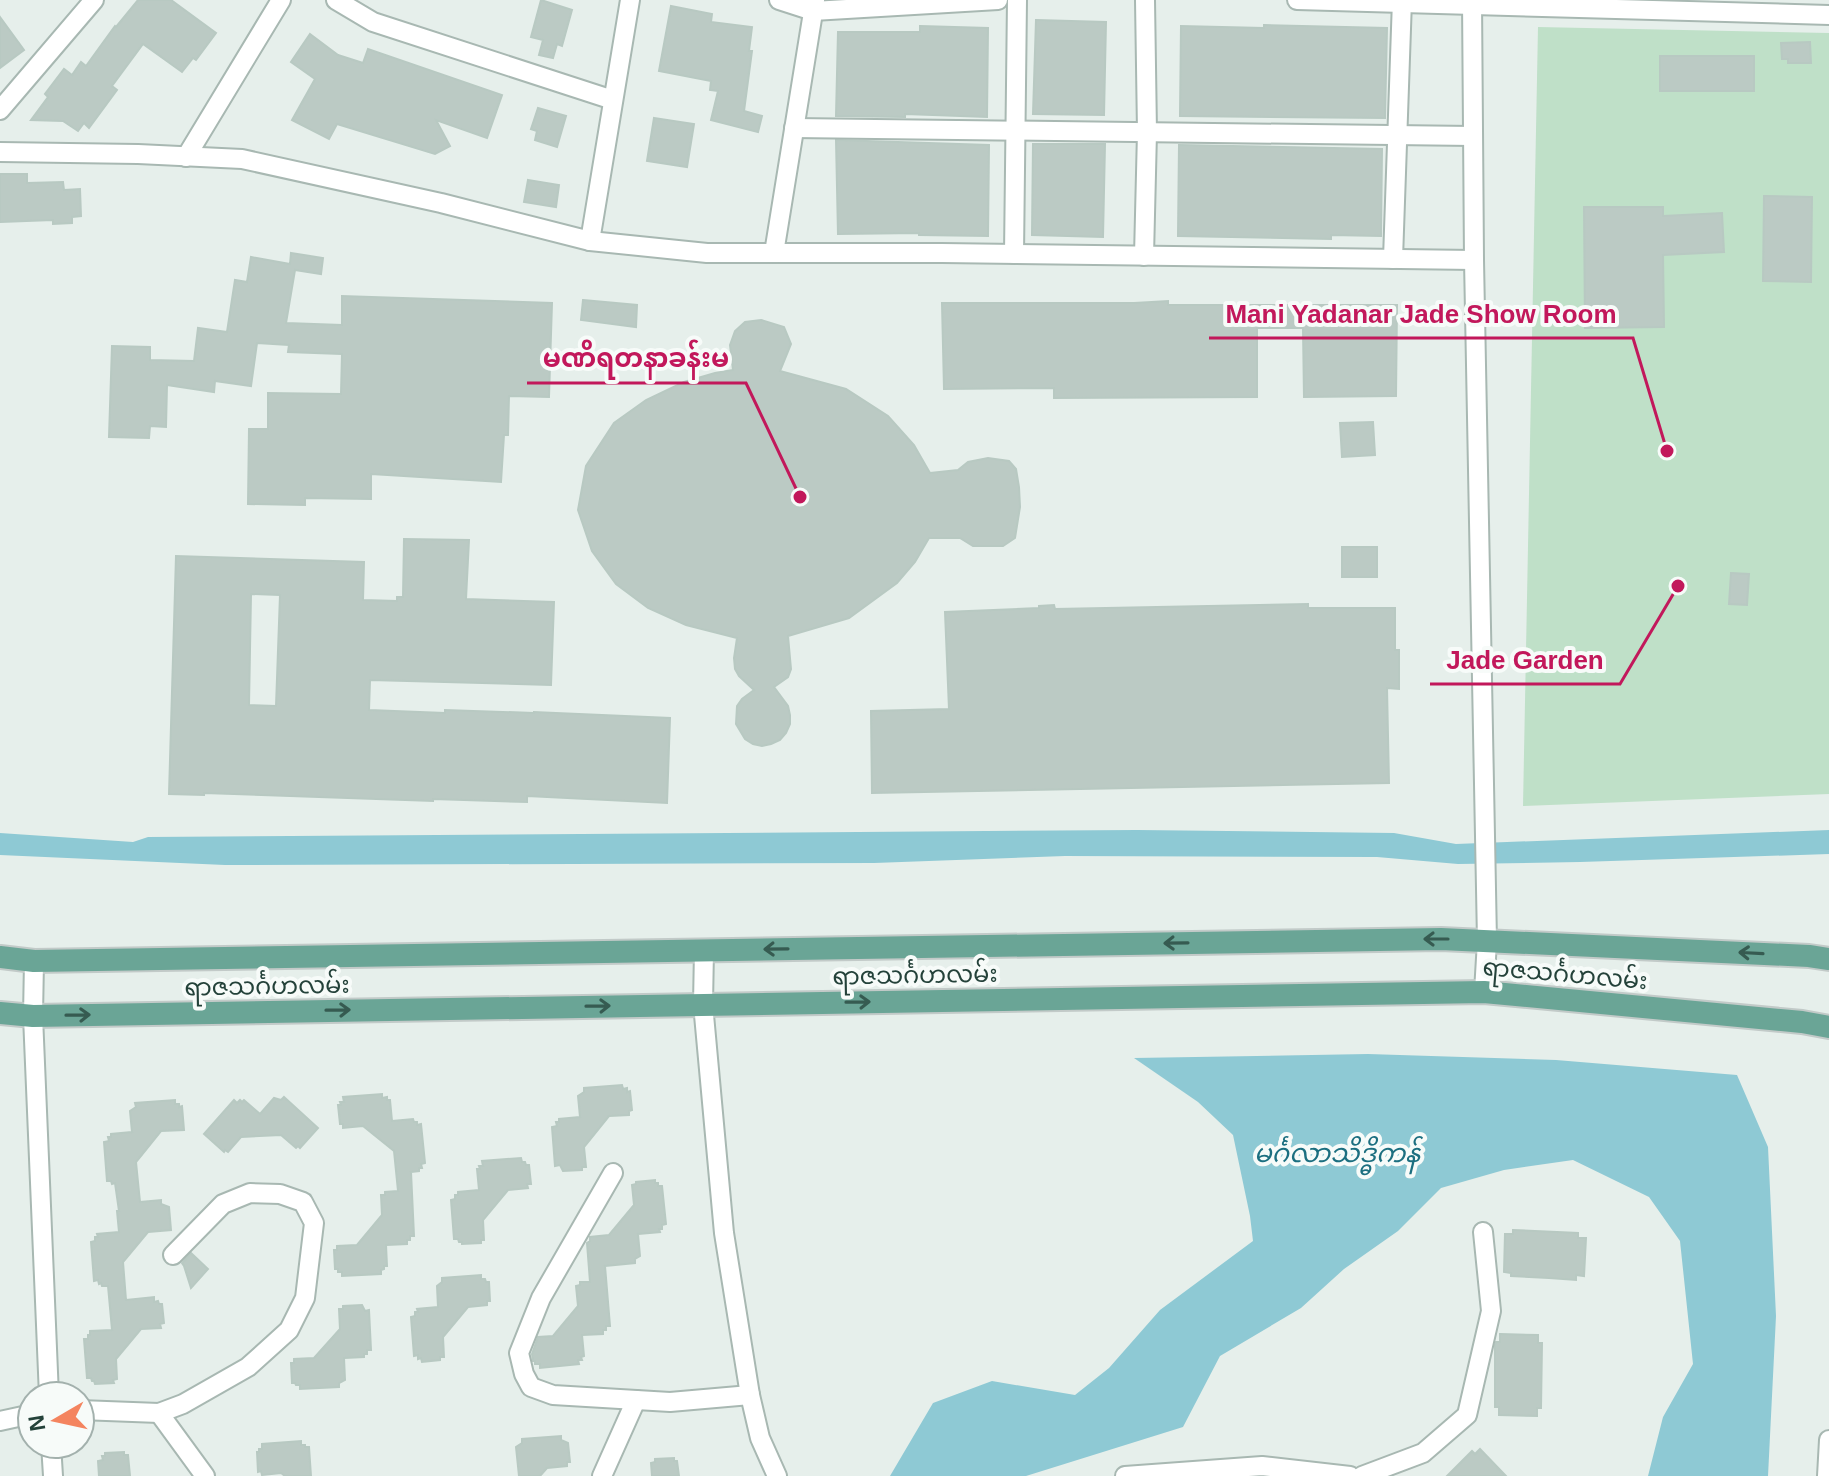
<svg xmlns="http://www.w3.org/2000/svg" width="1829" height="1476" viewBox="0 0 1829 1476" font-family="Arial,'Noto Sans Myanmar',sans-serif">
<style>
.green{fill:#bfe0c8}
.water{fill:#8ec9d4}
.building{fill:#bbcac4;stroke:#b8c9c2;stroke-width:2;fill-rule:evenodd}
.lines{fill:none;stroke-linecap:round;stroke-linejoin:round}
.minor-casing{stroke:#a8b8b2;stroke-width:22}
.major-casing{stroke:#c2cac8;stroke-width:26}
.minor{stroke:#fff;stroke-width:18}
.major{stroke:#6aa596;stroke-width:22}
.oneway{stroke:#365b51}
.labels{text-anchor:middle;stroke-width:8;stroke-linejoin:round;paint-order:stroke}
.street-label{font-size:24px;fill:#24423a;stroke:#f7fbf9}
.water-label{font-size:26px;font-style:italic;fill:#1c6f80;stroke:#f7fbf9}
.leader{fill:none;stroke:#c2185b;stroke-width:3}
.callout-dot{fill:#c2185b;stroke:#f7fbf9;stroke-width:3}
.callout-label{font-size:26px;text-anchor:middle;font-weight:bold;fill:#c2185b;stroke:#f7fbf9;stroke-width:8;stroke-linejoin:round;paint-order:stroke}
</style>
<rect width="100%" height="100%" fill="#e6efeb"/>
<!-- green -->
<path class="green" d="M1538,27L1829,33V794L1523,806Z"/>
<!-- water -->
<g class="water">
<path d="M1137,830L1394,833L1456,844L1829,830V854L1580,862L1458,864L1377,857L1065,856L874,863L225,865L0,855V833L133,842L148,837Z"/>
<path d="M1368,1054L1556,1060L1737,1075L1768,1147L1776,1316L1768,1476H1648L1663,1417L1693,1364L1680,1241L1649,1197L1573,1160L1504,1170L1441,1188L1398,1231L1344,1269L1301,1308L1220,1356L1183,1427L1026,1476H890L933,1403L992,1381L1075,1395L1109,1368L1160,1310L1253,1241L1250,1216L1233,1135L1198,1102L1134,1058Z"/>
</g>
<!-- building -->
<g class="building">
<path d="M138,0H171L216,33L196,60L193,58L182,72L143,44L112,86L117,90L89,128L84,123L78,131L63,121L31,120L48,97L45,94L64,69L72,75L81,62L86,66L115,26L116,27Z"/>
<path d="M541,0L572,10L562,46L557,44L553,58L539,55L543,40L531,37Z"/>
<path d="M671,6L712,14L711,22L752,27L749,51H752L744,111L762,116L758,132L711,120L718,91L710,90L711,81L659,71Z"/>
<path d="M0,17L24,50L0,68Z"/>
<path d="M1036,20L1106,22L1104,115L1033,114Z"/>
<path d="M1264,25L1387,28L1385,118L1180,116L1181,26L1264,28Z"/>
<path d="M920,26L988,28L987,117L905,114V117L836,116L838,32H920Z"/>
<path d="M310,34L338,55L363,63L368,49L502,95L487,138L436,120L450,146L435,154L337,124L329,139L292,120L315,79L291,62Z"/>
<path d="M1810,42L1811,63H1788V59H1782L1781,43Z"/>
<rect x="1660" y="56" width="94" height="35"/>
<path d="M538,108L566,116L557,147L535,140L537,131L531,129Z"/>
<path d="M654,118L694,124L687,167L647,161Z"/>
<path d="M836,140L989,145L988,236L919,235V233L838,234Z"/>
<path d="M1033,144H1105L1103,237L1032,235Z"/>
<path d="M1179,145L1382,149L1381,236L1331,235V239L1178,236Z"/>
<path d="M0,174H27V183L63,182L64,190L80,189L81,216L72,217V223L53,224V220L0,222Z"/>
<path d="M528,180L559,185L556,207L524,202Z"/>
<path d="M1764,196L1812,197L1811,282L1763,281Z"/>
<path d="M1584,207H1663V216L1722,213L1724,252L1663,255L1664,327L1585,328Z"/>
<path d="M291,253L323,258L321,274L295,270L286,323L342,325V296L552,303L549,397L509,396L508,435H504L501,482L371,474V499L305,498V505L248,504L249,429H268V393L341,394L342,354L288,352L289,345L257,343L251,386L215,381L214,392L167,385L166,427L150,426L149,438L109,437L112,346L150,347V360L194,361L198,328L227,332L235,280L247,282L251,257L290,264Z"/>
<path d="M583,300L637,305L636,327L581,320Z"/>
<path d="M1168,301V305H1397L1396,396L1304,397L1303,328H1257V397L1054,398V388L944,389L942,303H1134Z"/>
<path d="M761,320L784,327L791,344L780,371L846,389L888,416L914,445L930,473L958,470L968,462L988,458L1009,461L1016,469L1019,487L1020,507L1015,538L1003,546H973L960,538H929L915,562L897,583L849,618L788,636L791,669L788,677L774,687L788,706L790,715V724L786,733L780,740L771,744L762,746L753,744L745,739L736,724L737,706L742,699L754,690L739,676L735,669L734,658L737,638L686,625L648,608L616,584L592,551L578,510L586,466L614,423L646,400L684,382L715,373L733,370L730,345L735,331L745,322Z"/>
<path d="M1373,422L1375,455L1342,457L1340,423Z"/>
<path d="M404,539L469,540L466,599L554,602L551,685L370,680L369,710L445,713V710L534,713V712L670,718L667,803L527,796V802L433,799V801L204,793V795L169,794L176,556L364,562L363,600L397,601V597H403ZM251,594L280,595L276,706L249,705Z"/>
<rect x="1342" y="547" width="35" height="30"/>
<path d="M1731,573L1749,574L1747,605L1729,604Z"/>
<path d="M1308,604V608H1395V650H1399V689L1387,688L1389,783L872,793L871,711L949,709L945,612L1039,608V606L1054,605L1055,609Z"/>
<path d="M622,1085L623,1089L627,1088V1092L630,1091L632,1110L629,1111V1115L609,1116L584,1147L586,1167H582V1170L563,1171L560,1165L555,1166L552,1127L557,1126L556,1122H559V1119L580,1117L578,1096L584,1092V1088Z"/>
<path d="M382,1094V1098L387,1097V1100H390L392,1121L413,1119L414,1122H417V1125L421,1124L425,1163L421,1164L422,1168H419V1171L411,1172L414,1236H410V1240H407V1244L386,1245L387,1266H384V1269L381,1270V1274L342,1276V1272H338V1269H335L334,1250H337V1246L357,1245L382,1215L381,1195H385V1192L398,1191L394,1151L363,1126L343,1128V1124H340L338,1105H341L340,1102H344L343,1097Z"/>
<path d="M284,1097L318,1128L300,1148L298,1146L296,1148L281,1135L241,1137L228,1152L225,1150L224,1152L204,1134L234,1100L237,1103L240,1100L242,1102L244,1100L260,1114L274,1098L281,1100Z"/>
<path d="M175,1100V1104H179V1107L182,1106L184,1130L161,1131L136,1162L140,1202L161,1200V1204L169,1207L171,1230L148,1232L123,1262L126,1300L154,1297V1302L158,1301L159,1304H162L164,1323L160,1324L161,1328L141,1329L116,1359L117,1379L113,1380L114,1383L95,1384L94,1381H92L91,1378H87L84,1339H88V1335H90V1331L112,1330L108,1286H102L101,1283L99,1284L98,1280L94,1281L91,1242L95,1241V1237H98L97,1234L119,1232L117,1211H119L115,1183L112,1184L111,1181H107L104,1142L109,1141L108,1137H111V1134L132,1132L130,1111L136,1107L135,1103Z"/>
<path d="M521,1158L522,1162H525L526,1165H529L531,1184H527L528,1188L508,1190L483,1220L484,1240H481V1243L462,1244V1242H459L458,1239H454L451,1200L455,1199V1195H458V1192L479,1190L477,1169H480L479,1166H483L482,1161Z"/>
<path d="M655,1180V1183H658V1186H662L666,1224L662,1225V1229H659L660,1232L638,1234L640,1256L635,1259V1263L605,1266L610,1326H606V1330H603V1334L582,1335L584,1356L581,1357L582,1360H578L579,1364L540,1368V1364H535V1361H533L532,1354L538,1337L553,1336L578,1306L576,1286L580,1285V1282H590L587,1243L590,1241V1237L609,1235L634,1205L632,1185L636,1184V1182Z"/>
<path d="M1513,1230L1578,1233V1238H1586L1584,1276L1576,1275V1280L1549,1278L1511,1276V1273L1504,1272L1505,1234H1513Z"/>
<path d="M191,1253L208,1269L191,1288L184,1266L182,1263Z"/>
<path d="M481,1275V1279H485L486,1282H489L490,1301H487V1305L468,1307L443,1337L444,1357H440V1360L422,1362L421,1358L418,1359V1355L414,1356L411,1317L415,1316V1312H418L417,1309L438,1307L437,1286L442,1282V1278Z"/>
<path d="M362,1305L365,1311L369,1310L371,1350H367V1354H364V1357L344,1358L345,1380L339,1383V1387L300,1389V1385H296L295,1383H292L291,1363H294V1359L314,1358L340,1329L339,1309H343V1306Z"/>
<path d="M1500,1334L1538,1335V1343H1542L1541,1408H1537V1416L1499,1415V1407H1495V1345L1496,1342H1500Z"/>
<path d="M561,1436V1440L568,1443L570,1462H567V1466L547,1468L540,1476H519L516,1447L522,1443V1439Z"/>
<path d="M301,1441V1445H305V1447H309L311,1476H285L281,1473L262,1475L261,1471L258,1472L257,1452H259V1449H262V1444Z"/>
<path d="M1480,1449L1506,1476H1447L1472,1451L1475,1454Z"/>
<path d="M124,1452V1455H128L130,1476H99L98,1461L103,1460L102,1456H105V1453Z"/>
<path d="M674,1458V1461H677L679,1476H652L651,1463L655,1462V1459Z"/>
</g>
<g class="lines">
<!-- minor casing -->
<g class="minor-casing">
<g id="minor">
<path d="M336,0L373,22L613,100"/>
<path d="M779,0L813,11L998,0"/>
<path d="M1297,0L1829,15"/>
<path d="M1472,0L1474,260L1487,941L1484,992"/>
<path d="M0,110L94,0"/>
<path d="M794,128L1473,136"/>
<path d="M0,152L138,154L242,159L441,203L590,241L707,253H942L1474,260"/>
<path d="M186,157L281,0"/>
<path d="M590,241L630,0"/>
<path d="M774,253L815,0"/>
<path d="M1014,254L1017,0"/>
<path d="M1144,256L1147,132L1145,0"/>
<path d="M1393,259L1402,0"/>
<path d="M704,950L703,1004L724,1233L750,1395L760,1438L777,1476"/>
<path d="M34,961L33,1016L49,1396"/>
<path d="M613,1173L541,1298L519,1353L524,1374L531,1387L553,1395L670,1402L750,1395"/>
<path d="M80,1410L159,1413L183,1404L248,1367L289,1330L305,1298L314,1223L303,1202L280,1194L250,1193L223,1204L173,1255"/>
<path d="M159,1413L205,1476"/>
<path d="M0,1421L32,1414"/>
<path d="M51,1444L53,1476"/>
<path d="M602,1476L636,1400"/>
<path d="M1125,1476L1262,1466L1350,1476"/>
<path d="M1362,1476L1423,1453L1467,1415L1491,1311L1483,1232"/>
<path d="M1827,1476L1829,1440"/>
</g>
</g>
<!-- major casing -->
<g class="major-casing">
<g id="major">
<path d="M0,957L34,961L1441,939L1809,956L1829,959"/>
<path d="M0,1013L33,1016L1484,992L1802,1022L1829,1027"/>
</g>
</g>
<!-- minor -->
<use href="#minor" class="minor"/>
<!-- major -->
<use href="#major" class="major"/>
</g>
<!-- one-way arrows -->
<defs><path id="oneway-shaft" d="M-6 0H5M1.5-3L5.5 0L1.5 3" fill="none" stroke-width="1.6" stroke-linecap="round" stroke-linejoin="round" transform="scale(2)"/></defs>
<g class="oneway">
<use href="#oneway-shaft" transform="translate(1436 939) rotate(-180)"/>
<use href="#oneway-shaft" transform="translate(1176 943) rotate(179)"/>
<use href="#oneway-shaft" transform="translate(776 949) rotate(179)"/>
<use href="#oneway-shaft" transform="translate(1751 953) rotate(-177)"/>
<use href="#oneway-shaft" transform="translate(858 1002) rotate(-1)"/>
<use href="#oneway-shaft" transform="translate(598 1006) rotate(-1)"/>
<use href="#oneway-shaft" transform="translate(338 1010) rotate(-1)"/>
<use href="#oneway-shaft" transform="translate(78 1015) rotate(-1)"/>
</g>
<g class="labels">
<!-- street labels -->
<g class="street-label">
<text transform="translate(1565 974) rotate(5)" y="8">ရာဇသင်္ဂဟလမ်း</text>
<text transform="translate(915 975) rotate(-1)" y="8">ရာဇသင်္ဂဟလမ်း</text>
<text transform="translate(267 986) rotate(-1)" y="8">ရာဇသင်္ဂဟလမ်း</text>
</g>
<!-- water labels -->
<g class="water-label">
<text x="1337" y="1162">မင်္ဂလာသိဒ္ဓိကန်</text>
</g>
</g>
<!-- callouts -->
<path class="leader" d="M1667 451L1633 338H1209M800 497L746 383H527M1678 586L1620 684H1430"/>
<g class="callout-dot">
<circle cx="1667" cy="451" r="8"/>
<circle cx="800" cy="497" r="8"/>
<circle cx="1678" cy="586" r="8"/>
</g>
<g class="callout-label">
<text x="1421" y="323">Mani Yadanar Jade Show Room</text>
<text x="636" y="367">မဏိရတနာခန်းမ</text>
<text x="1525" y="669">Jade Garden</text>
</g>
<!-- north arrow -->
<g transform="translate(56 1420) rotate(261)"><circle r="38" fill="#f7fbf9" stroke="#a3b1ad" stroke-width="2"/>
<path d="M0-6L14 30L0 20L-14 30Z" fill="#f4845f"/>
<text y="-12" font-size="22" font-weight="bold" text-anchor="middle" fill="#24423a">N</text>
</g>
</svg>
